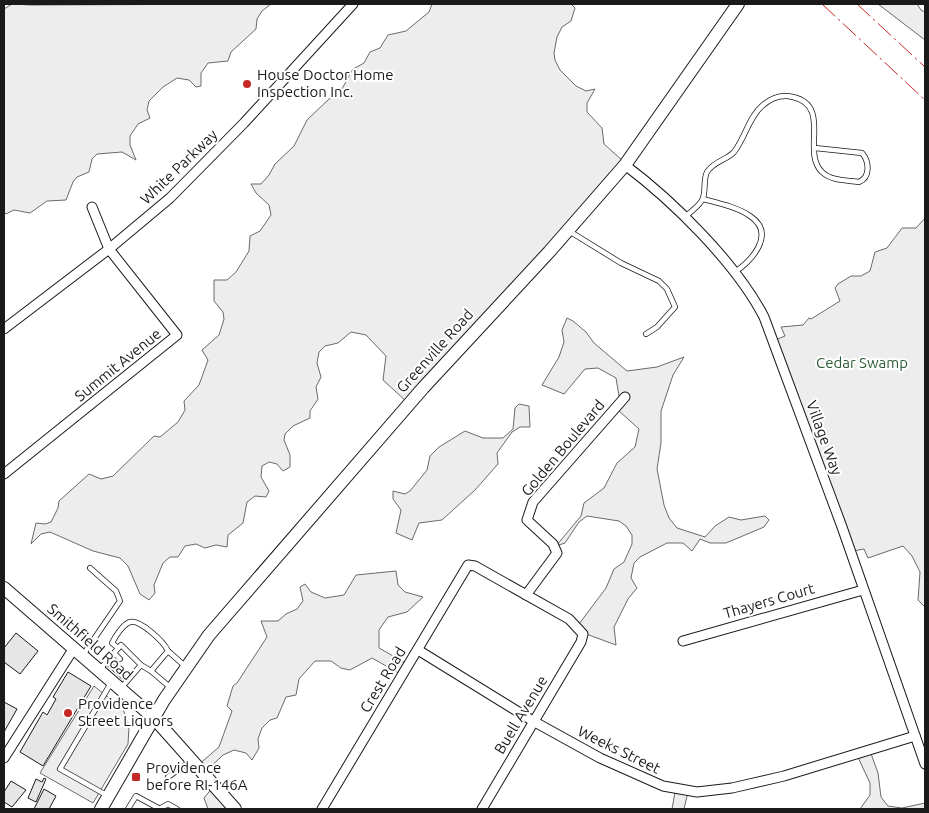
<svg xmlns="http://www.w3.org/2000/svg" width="929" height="813" viewBox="0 0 929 813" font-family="Ubuntu,sans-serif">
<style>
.built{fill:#ededed;stroke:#6a6a6a}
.building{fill:#e6e6e6;stroke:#1a1a1a}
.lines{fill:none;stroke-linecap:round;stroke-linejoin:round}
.service-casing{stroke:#1a1a1a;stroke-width:6}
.minor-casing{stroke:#1a1a1a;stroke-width:11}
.secondary-casing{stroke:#1a1a1a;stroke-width:14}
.service{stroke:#fff;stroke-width:4.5}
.minor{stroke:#fff;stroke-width:9}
.secondary{stroke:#fff;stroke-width:12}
.power{stroke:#c62828;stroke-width:1;stroke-dasharray:18 4 2.5 4;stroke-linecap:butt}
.poi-dot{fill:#c62828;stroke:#fff;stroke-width:2}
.labels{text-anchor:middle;stroke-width:4;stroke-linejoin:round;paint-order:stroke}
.poi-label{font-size:15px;fill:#1a1a1a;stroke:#fff;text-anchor:start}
.street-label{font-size:15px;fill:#1a1a1a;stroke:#fff}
.park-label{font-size:15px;fill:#2b5a34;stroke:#fff}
</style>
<rect width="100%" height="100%" fill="#fff"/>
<!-- built -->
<g class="built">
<path d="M12,4L31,5L271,4L262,11L257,19L256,29L231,52L228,61L208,63L201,73V86L196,87L189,80L177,78L163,87L149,101L147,110L150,118L138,124L130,136V145L136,160L122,152L97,154L92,159L89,172L77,177L73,182L66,200L47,201L30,213L14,210L6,214L4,212V9Z"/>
<path d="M432,4H571L575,8L571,21L562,27L557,37L554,53L555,60L560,70L576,86L586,91L595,89L587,103V112L602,128L604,144L623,161L408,403L383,380L386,356L366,335L351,332L338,343L325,346L319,352L317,363L321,377L316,387L318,399L310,411V418L293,426L285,434L284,440L290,455V467L283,471L277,464L269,462L262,466L261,477L269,491L266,497L255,496L247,502L243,523L228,535L227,547L216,545L205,548L196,544L185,546L178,557H170L163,563L154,585L155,593L149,600L140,594L128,566L120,558L93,551L50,532L41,534L31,544L36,523L45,524L51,522L58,508L59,501L89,474L101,479L113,476L154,436L160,437L178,422L185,410L184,401L199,385L208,360L202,350L219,335L224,319L223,312L214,301V280H227L236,272L249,251L250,236L260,231L271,215L269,205L256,193L251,184H261L269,175L275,164L294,146L307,120L329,99L338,96L353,69L364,63L370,52L380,48L388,35L406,31L429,12Z"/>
<path d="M878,4H917L921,10L925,12V40Z"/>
<path d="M925,218V607L918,600L920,572L912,556L903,546L868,558L864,549L853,551L775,340L785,336L781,327L803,325L809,318L811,319L840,301L835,288L838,284L851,276H861L870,271L875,252L887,248L902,228H916Z"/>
<path d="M567,318L573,321L586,332L594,343L627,371L657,367L684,357L673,375L661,411V443L657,469L664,505L669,518L677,528L705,537L715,526L729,517L741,520L765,516L769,520L764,527L726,543H710L700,539L692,551L683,543H667L640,557L634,563L631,578L637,588L628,599L614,627L616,645L578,631L576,628L606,588L614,569L624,562L632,544V535L626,526L619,521L587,516L579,522L565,543L556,546L581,516L584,503L604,488L617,463L635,447L639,429L618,410L620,402L616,378L598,368L585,369L564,394L542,385L559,357L564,342L562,330Z"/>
<path d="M519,404L529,406L530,427H520L512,432L497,453L498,464L475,490L442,520L419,523L412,540L396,533L401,510L393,499V491L405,494L410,491L427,470L430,456L439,447L465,431L483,438H503L513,429L515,408Z"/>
<path d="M396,571L398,585L405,592L423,597L407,612L388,617L379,630V648L409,665L402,675L372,658L350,670L341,668L331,661H315L299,679L296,695L286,697L277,718L270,720L262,728L258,739L259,748L252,760L246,753L234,750L223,755L203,774L197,766L219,747L232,711L227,706L233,686L237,683L267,637L261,621H278L286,614L297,609L303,601L300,587L305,584L311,592L325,598L344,595L356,575Z"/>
<path d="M94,686L123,709L129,726L128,744L93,803L40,773Z"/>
<path d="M869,748L878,773L881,797L888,806L902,808L925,803V809H860L870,795V783L856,753Z"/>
<path d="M213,787L233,809H208L204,798Z"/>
<path d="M675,792H688L684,809H672Z"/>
</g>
<!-- building -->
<g class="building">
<path d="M16,633L38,651L20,674L4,662V648Z"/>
<path d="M68,672L91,686L43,766L20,752L43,712L47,715L56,699L53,697Z"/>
<path d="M4,702L17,709L4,732Z"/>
<path d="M44,778L46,779L36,802L28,798L36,779L42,782Z"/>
<path d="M11,781L26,790L12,807L4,802V792Z"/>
<path d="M44,789L56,796L49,809H34Z"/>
</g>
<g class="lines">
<!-- service casing -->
<g class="service-casing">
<g id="service">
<path d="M703,199C718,203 737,207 750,216C777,234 751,261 735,272"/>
<path d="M685,217C690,212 701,205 703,198C706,189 703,180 707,172C714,161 727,160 734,152C745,138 749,117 762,106C771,98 781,94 793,97C832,106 801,152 822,172C831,181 847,180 859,182C871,177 869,161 862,153L815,148"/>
<path d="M569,231L621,263L659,281L667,289L675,307L657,327L646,334"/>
<path d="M118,648L112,643C115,637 123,624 130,622C140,619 164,642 168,651"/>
<path d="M114,653L120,659"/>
<path d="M83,655L120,601L116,591L90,568"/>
<path d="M106,661L127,680"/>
<path d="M100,669L121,645L141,665"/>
<path d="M151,671L171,688"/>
<path d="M121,688L141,665L151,671L168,651L186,667"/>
<path d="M168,777L191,761"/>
<path d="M108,796L60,769L111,683"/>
<path d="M128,809L136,796L160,809"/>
<path d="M159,809L168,804L177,809"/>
</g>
</g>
<!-- minor casing -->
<g class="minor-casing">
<g id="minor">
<path d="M625,165C673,201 736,263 764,317L842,527L925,764"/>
<path d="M4,329L109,249L170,198L244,123L353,4"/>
<path d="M4,474L177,335L109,249L92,207"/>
<path d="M526,595L557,553L553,544L527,520L533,502L625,397"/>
<path d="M683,641L863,590"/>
<path d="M418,650L533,721L600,758L663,786L697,792L732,788L784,776L915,736"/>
<path d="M4,758L74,648"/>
<path d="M322,809L468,565L475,566L569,619L583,634L581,642L482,809"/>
</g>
</g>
<!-- secondary casing -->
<g class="secondary-casing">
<g id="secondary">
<path d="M4,588L154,718L235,809"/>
<path d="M101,809L164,700L209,635L423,388L549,252L625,165L738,4"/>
</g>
</g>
<!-- service -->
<use href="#service" class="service"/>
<!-- minor -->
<use href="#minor" class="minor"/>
<!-- secondary -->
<use href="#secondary" class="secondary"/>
<!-- power -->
<g class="power">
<path d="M822,4L925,100"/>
<path d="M857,4L925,67"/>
</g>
</g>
<!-- markers -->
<g class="poi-dot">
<circle cx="247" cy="84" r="5"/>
<circle cx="68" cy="713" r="5"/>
<rect x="131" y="772" width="10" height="10" rx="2.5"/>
</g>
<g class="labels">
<!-- poi labels -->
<g class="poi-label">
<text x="257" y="80">House Doctor Home<tspan x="257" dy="17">Inspection Inc.</tspan></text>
<text x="78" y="709">Providence<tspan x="78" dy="17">Street Liquors</tspan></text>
<text x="146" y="773">Providence<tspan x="146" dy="17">before RI-146A</tspan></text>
</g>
<!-- street labels -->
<g class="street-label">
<text transform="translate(179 167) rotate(-44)" y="5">White Parkway</text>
<text transform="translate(435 351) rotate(-48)" y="5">Greenville Road</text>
<text transform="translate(118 365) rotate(-39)" y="5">Summit Avenue</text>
<text transform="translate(824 438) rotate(70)" y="5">Village Way</text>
<text transform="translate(563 448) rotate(-50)" y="5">Golden Boulevard</text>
<text transform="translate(769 601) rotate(-16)" y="5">Thayers Court</text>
<text transform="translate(90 642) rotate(41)" y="5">Smithfield Road</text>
<text transform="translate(383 680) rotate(-59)" y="5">Crest Road</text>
<text transform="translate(521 715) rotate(-59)" y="5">Buell Avenue</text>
<text transform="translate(619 750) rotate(26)" y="5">Weeks Street</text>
</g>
<!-- park labels -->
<g class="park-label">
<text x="862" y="368">Cedar Swamp</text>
</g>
</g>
<!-- border -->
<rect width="929" height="813" fill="none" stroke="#1a1a1a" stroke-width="10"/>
</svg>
